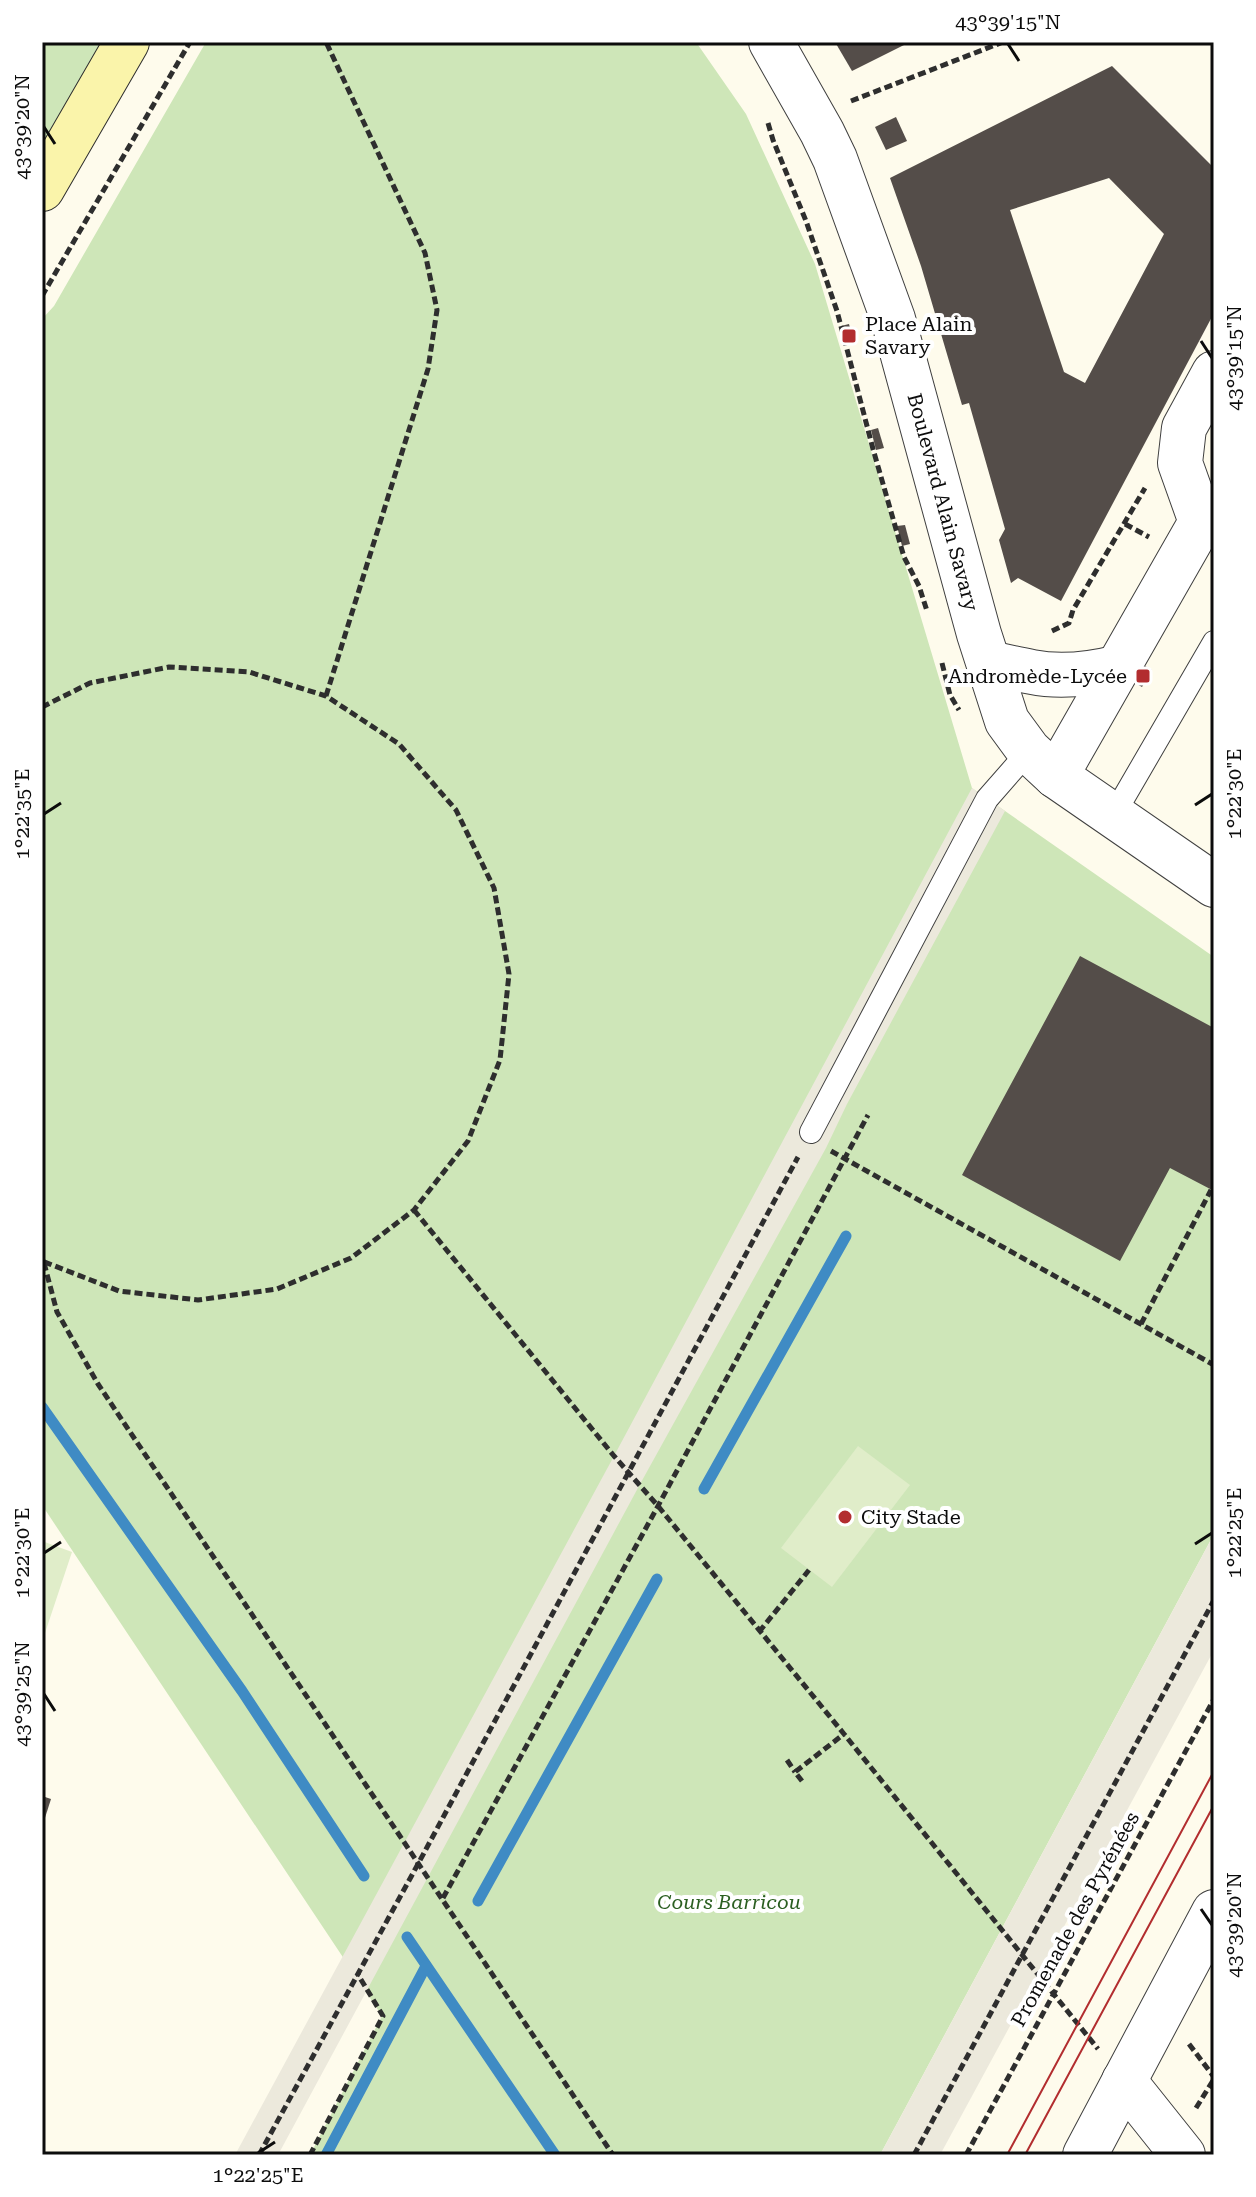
<svg xmlns="http://www.w3.org/2000/svg" width="1256" height="2197" viewBox="0 0 1256 2197" font-family="'Roboto Serif',serif">
<style>
.green{fill:#cee6b8}
.pitch{fill:#e0edc9}
.plaza{fill:#ece9dc}
.lines{fill:none;stroke-linecap:round;stroke-linejoin:round}
.stream{stroke:#3f8bc4;stroke-width:11}
.building{fill:#544d49;fill-rule:evenodd}
.service-casing{stroke:#3f3f3f;stroke-width:24}
.minor-casing{stroke:#3f3f3f;stroke-width:46}
.tertiary-casing{stroke:#3f3f3f;stroke-width:46}
.secondary-casing{stroke:#2e2e2e;stroke-width:46}
.path{stroke:#2e2e2e;stroke-width:5;stroke-dasharray:8 4;stroke-linecap:butt}
.service{stroke:#fff;stroke-width:22}
.minor{stroke:#fff;stroke-width:44}
.tertiary{stroke:#fff;stroke-width:44}
.secondary{stroke:#faf4aa;stroke-width:44}
.tram{stroke:#b22d2f;stroke-width:2}
.ticks{fill:none;stroke:#0c0c0c;stroke-width:3}
.poi-dot{fill:#b22d2f;stroke:#fff;stroke-width:3}
.labels{text-anchor:middle;stroke-width:8;stroke-linejoin:round;paint-order:stroke}
.poi-label{font-size:20px;fill:#0c0c0c;stroke:#fff;text-anchor:start}
.street-label{font-size:20px;fill:#0c0c0c;stroke:#fff}
.park-label{font-size:20px;font-style:italic;fill:#2b5f21;stroke:#fff}
.neatline{fill:none;stroke:#0c0c0c;stroke-width:3}
.ticks-label{font-size:20px;text-anchor:middle;fill:#0c0c0c}
</style>
<rect width="100%" height="100%" fill="#fefbec"/>
<!-- green -->
<g class="green">
<path d="M42,42H106L42,153Z"/>
<path d="M206,42H696L746,114L815,264L972,788L1214,957V1534L880,2155H310L382,2016L42,1505V319L54,306Z"/>
</g>
<!-- pitch -->
<g class="pitch">
<path d="M858,1446L910,1485L832,1587L781,1548Z"/>
<path d="M42,1541L72,1552L42,1642Z"/>
</g>
<!-- plaza -->
<g class="plaza">
<path d="M972,788L1005,811L847,1104L826,1148L639,1486L278,2155H235L614,1456Z"/>
<path d="M1214,1534V1650L940,2155H880Z"/>
</g>
<g class="lines">
<!-- stream -->
<g class="stream">
<path d="M42,1407L242,1691L364,1876"/>
<path d="M704,1489L846,1236"/>
<path d="M478,1901L657,1579"/>
<path d="M407,1937L555,2155"/>
<path d="M326,2155L426,1966"/>
</g>
</g>
<!-- building -->
<g class="building">
<path d="M835,42H910L852,71Z"/>
<path d="M1112,66L1214,168V313L1061,601L1018,578L1011,583L999,540L1005,529L969,403L962,405L921,266L890,178ZM1109,178L1164,234L1085,383L1064,372L1010,210Z"/>
<path d="M896,117L907,141L886,150L875,127Z"/>
<path d="M849,324L854,343L846,345L841,326Z"/>
<path d="M878,428L884,448L876,450L871,430Z"/>
<path d="M905,525L910,544L902,546L897,526Z"/>
<path d="M1145,666L1152,670L1142,687L1135,683Z"/>
<path d="M1080,956L1214,1028V1191L1170,1168L1120,1261L962,1175Z"/>
<path d="M42,1796L51,1799L43,1824H42Z"/>
</g>
<g class="lines">
<!-- service casing -->
<g class="service-casing">
<g id="service">
<path d="M1113,816L1214,642"/>
<path d="M811,1132L987,799L1029,751"/>
</g>
</g>
<!-- minor casing -->
<g class="minor-casing">
<g id="minor">
<path d="M771,42L822,132L835,159L893,319L979,634L1007,721L1029,751L1056,776L1214,885"/>
<path d="M989,663C1003,666 1017,669 1032,672C1061,678 1091,674 1119,667"/>
<path d="M1056,776L1201,522L1180,463L1184,428L1214,373"/>
<path d="M1085,2155L1214,1912"/>
</g>
</g>
<!-- tertiary casing -->
<g class="tertiary-casing">
<path id="tertiary" d="M1124,2081L1183,2155"/>
</g>
<!-- secondary casing -->
<g class="secondary-casing">
<path id="secondary" d="M42,189L127,42"/>
</g>
<!-- path -->
<g class="path">
<path d="M851,101L1003,42"/>
<path d="M768,123L773,140L806,221L837,311L873,449L904,557L919,586L927,611"/>
<path d="M42,296L190,42"/>
<path d="M1125,524L1149,537"/>
<path d="M1052,631L1069,623L1073,610L1145,488"/>
<path d="M942,663L950,695L959,710"/>
<path d="M326,696L428,369L437,310L425,253L326,42"/>
<path d="M42,707L90,683L169,667L249,672L326,696L399,744L456,810L494,888L509,974L500,1060L468,1141L414,1210L351,1258L277,1289L198,1300L119,1291L42,1261"/>
<path d="M831,1151L1214,1365"/>
<path d="M414,1210L614,1456L658,1506L844,1734L1098,2049"/>
<path d="M44,1263L57,1312L98,1384L613,2155"/>
<path d="M1141,1324L1211,1190"/>
<path d="M759,1632L809,1570"/>
<path d="M787,1760L795,1772"/>
<path d="M802,1781L795,1772L844,1734"/>
<path d="M443,1898L658,1506L868,1115"/>
<path d="M1189,2044L1214,2077"/>
<path d="M1196,2108L1214,2079"/>
<path d="M259,2155L418,1864L798,1157"/>
<path d="M310,2155L383,2016L357,1973"/>
<path d="M914,2155L1214,1600"/>
<path d="M966,2155L1214,1699"/>
</g>
<!-- service -->
<use href="#service" class="service"/>
<!-- minor -->
<use href="#minor" class="minor"/>
<!-- tertiary -->
<use href="#tertiary" class="tertiary"/>
<!-- secondary -->
<use href="#secondary" class="secondary"/>
<!-- tram -->
<g class="tram">
<path d="M1007,2155L1214,1771"/>
<path d="M1025,2155L1214,1805"/>
</g>
</g>
<!-- ticks -->
<path class="ticks" d="M1008,44L1019,61M44,127L55,144M1201,341L1212,358M1195,805L1212,794M44,814L61,803M1195,1544L1212,1533M44,1553L61,1542M44,1694L55,1711M1201,1909L1212,1925M258,2153L275,2142"/>
<!-- markers -->
<g class="poi-dot">
<rect x="841" y="328" width="16" height="16" rx="4"/>
<rect x="1135" y="668" width="16" height="16" rx="4"/>
<circle cx="845" cy="1517" r="8"/>
</g>
<g class="labels">
<!-- poi labels -->
<g class="poi-label">
<text x="865" y="331">Place Alain<tspan x="865" dy="23">Savary</tspan></text>
<text x="1127" y="683" text-anchor="end">Andromède-Lycée</text>
<text x="861" y="1524">City Stade</text>
</g>
<!-- street labels -->
<g class="street-label">
<text transform="translate(943 502) rotate(75)" y="7">Boulevard Alain Savary</text>
<text transform="translate(1075 1919) rotate(-61)" y="7">Promenade des Pyrénées</text>
</g>
<!-- park labels -->
<g class="park-label">
<text x="729" y="1909">Cours Barricou</text>
</g>
</g>
<!-- border -->
<rect width="1256" height="2197" fill="none" stroke="#ffffff" stroke-width="88"/>
<rect x="44" y="44" width="1168" height="2109" class="neatline"/>
<g class="ticks-label">
<text x="1008" y="29">43°39'15"N</text>
<text transform="translate(22 127) rotate(-90)" y="7">43°39'20"N</text>
<text transform="translate(1234 358) rotate(-90)" y="7">43°39'15"N</text>
<text transform="translate(1234 794) rotate(-90)" y="7">1°22'30"E</text>
<text transform="translate(22 814) rotate(-90)" y="7">1°22'35"E</text>
<text transform="translate(1234 1533) rotate(-90)" y="7">1°22'25"E</text>
<text transform="translate(22 1553) rotate(-90)" y="7">1°22'30"E</text>
<text transform="translate(22 1694) rotate(-90)" y="7">43°39'25"N</text>
<text transform="translate(1234 1925) rotate(-90)" y="7">43°39'20"N</text>
<text x="258" y="2182">1°22'25"E</text>
</g>
</svg>
